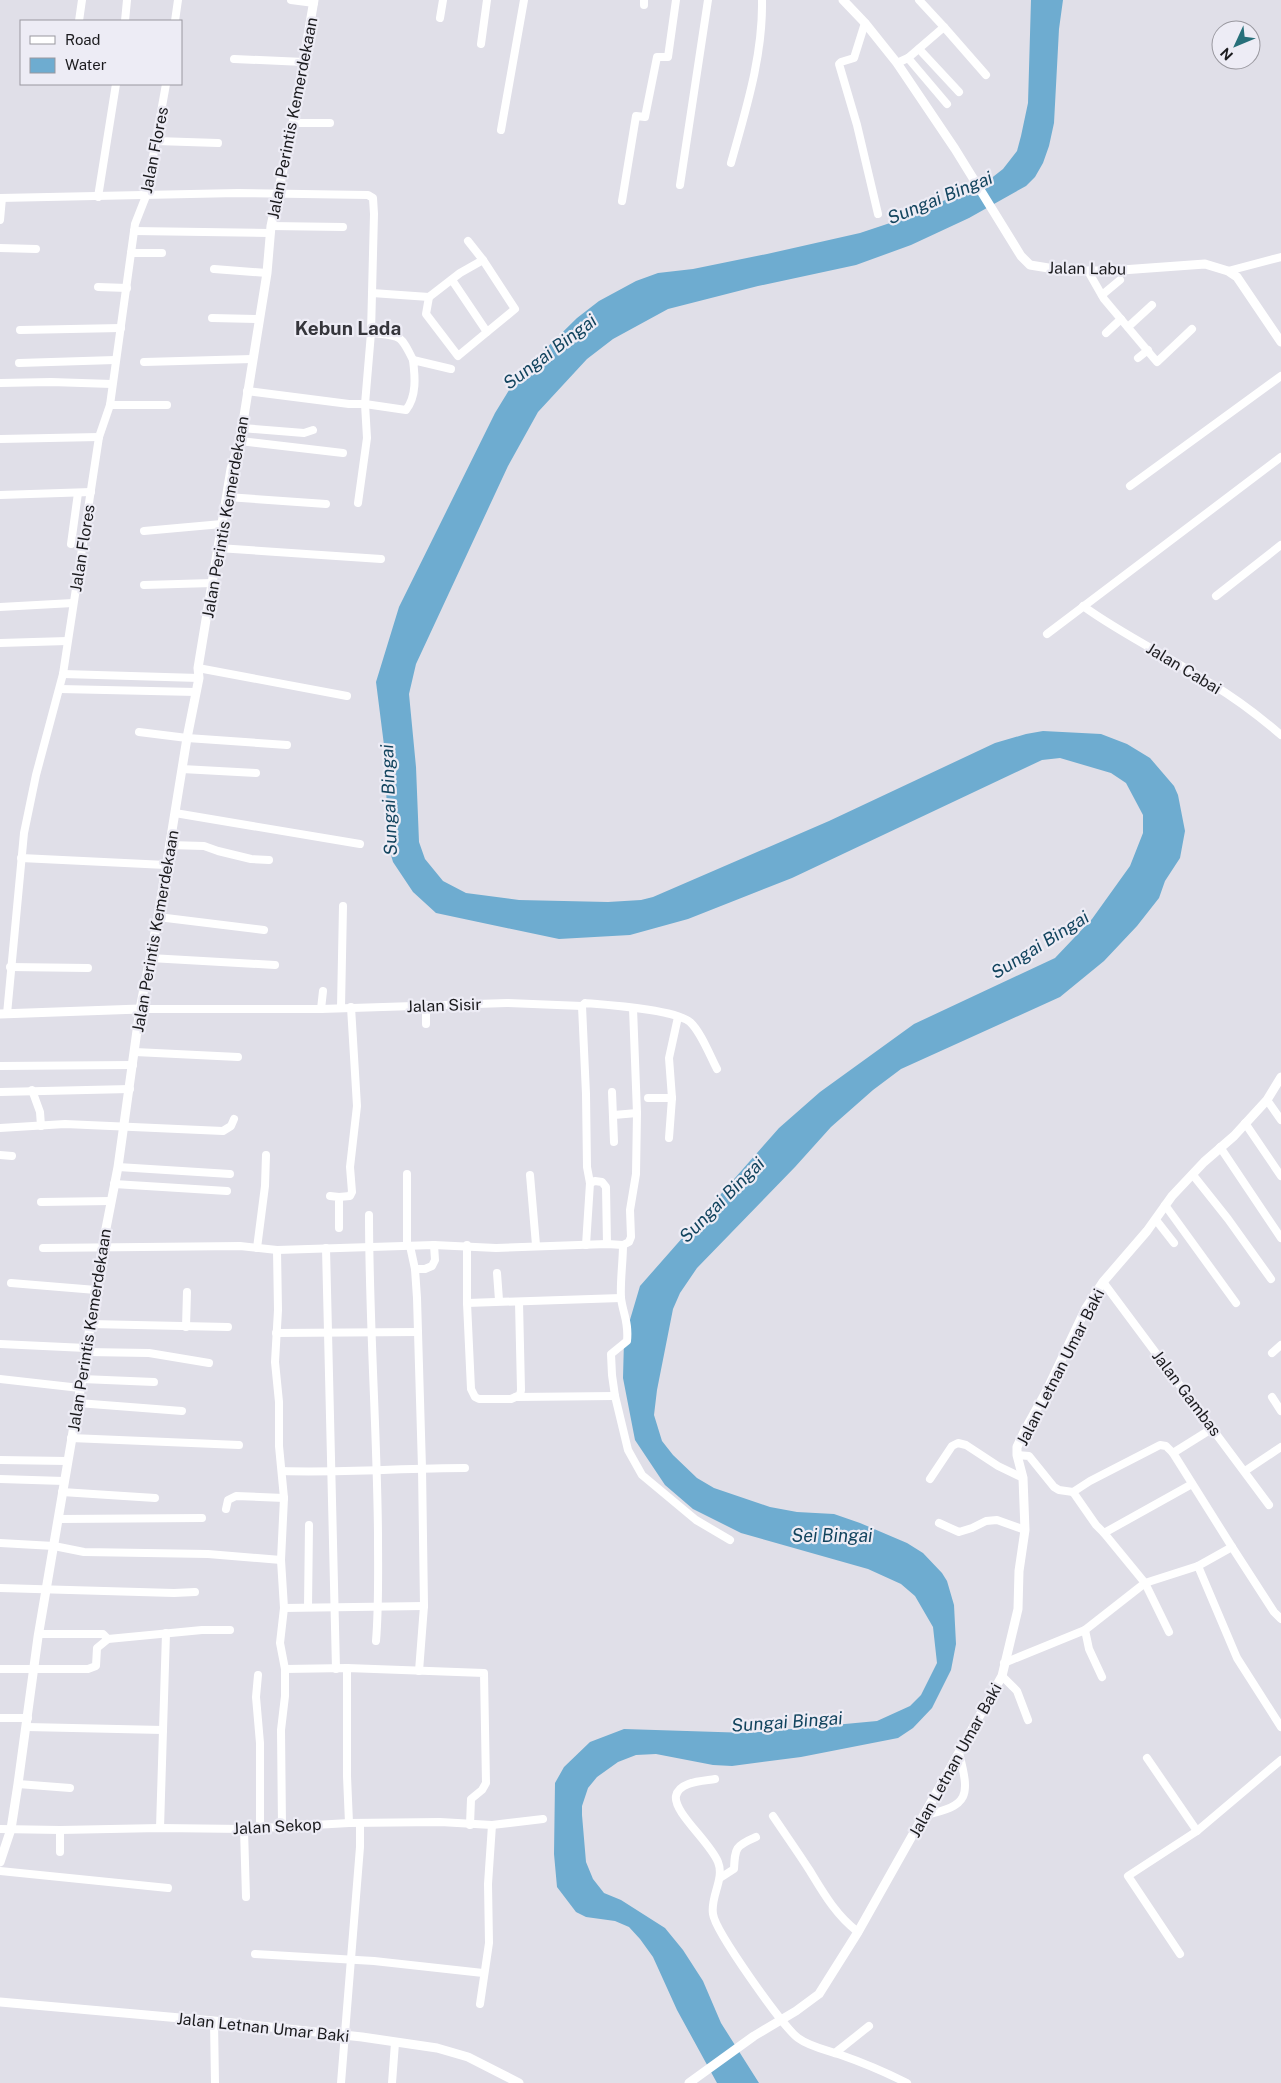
<svg xmlns="http://www.w3.org/2000/svg" width="1281" height="2083" viewBox="0 0 1281 2083" font-family="'Public Sans',sans-serif">
<style>
.water{fill:#6eacd0}
.lines{fill:none;stroke-linecap:round;stroke-linejoin:round}
.minor{stroke:#fff;stroke-width:8}
.tertiary{stroke:#fff;stroke-width:9}
.labels{text-anchor:middle;stroke-width:4.5;stroke-linejoin:round;paint-order:stroke}
.street-label{font-size:16px;fill:#1b1b1e;stroke:#edecf5}
.water-label{font-size:18px;font-style:italic;fill:#12445e;stroke:#edecf5}
.quarter-label{font-size:19px;font-weight:bold;fill:#35353b;stroke:#edecf5}
</style>
<rect width="100%" height="100%" fill="#e0dfe8"/>
<!-- water -->
<path class="water" d="M1031,0H1063L1059,29L1054,123L1049,146L1043,163L1035,177L1026,186L969,218L911,245L856,265L758,286L668,309L613,339L587,359L538,412L508,466L416,664L409,694L416,767L419,842L425,859L443,881L466,893L519,900L608,902L641,900L653,897L829,821L995,743L1026,734L1043,731L1101,734L1127,744L1150,758L1174,786L1178,795L1185,831L1180,858L1165,881L1159,898L1137,926L1104,961L1060,997L901,1069L873,1090L831,1127L795,1167L697,1268L680,1293L673,1309L657,1390L654,1415L662,1441L673,1455L697,1478L714,1488L770,1507L797,1512L834,1514L860,1523L907,1543L923,1553L942,1573L947,1581L954,1605L956,1644L951,1670L932,1708L913,1728L898,1738L801,1757L732,1766L713,1765L656,1754L636,1755L618,1762L597,1777L588,1788L582,1806V1815L586,1862L593,1879L604,1893L621,1900L665,1928L683,1950L703,1981L721,2023L759,2083H717L677,2010L653,1957L640,1939L629,1927L615,1921L586,1917L576,1912L557,1887L554,1854L555,1783L564,1767L590,1742L624,1729L749,1733L877,1721L910,1706L921,1695L937,1663L933,1627L915,1596L901,1584L868,1569L741,1533L693,1509L665,1485L635,1440L623,1378L624,1340L640,1286L779,1128L820,1092L914,1024L1055,958L1092,919L1130,866L1143,833V815L1126,783L1111,773L1060,758L1042,760L792,878L688,919L630,935L559,939L436,913L413,892L393,862L388,845L385,753L376,682L399,607L495,413L517,377L577,318L599,301L636,281L658,273L693,269L767,254L860,233L908,217L989,180L1003,169L1017,151L1021,136L1028,103Z"/>
<g class="lines">
<!-- minor -->
<g class="minor">
<path d="M291,0L314,3"/>
<path d="M919,0L944,27"/>
<path d="M644,5V0"/>
<path d="M440,18L443,0"/>
<path d="M79,21L82,0"/>
<path d="M125,21L127,0"/>
<path d="M175,21L178,0"/>
<path d="M865,23L854,58L841,62L839,64L857,125L878,214"/>
<path d="M481,44L487,0"/>
<path d="M919,49L959,92"/>
<path d="M908,58L947,104"/>
<path d="M234,59L304,62"/>
<path d="M897,63L908,58L944,27L986,75"/>
<path d="M293,123H330"/>
<path d="M501,130L524,0"/>
<path d="M156,141L218,143"/>
<path d="M731,163C746,109 763,56 762,0"/>
<path d="M680,185L708,0"/>
<path d="M98,197L116,84"/>
<path d="M0,198L238,193L368,195L373,198L374,214L371,333L365,404H349L247,391"/>
<path d="M622,201L636,116L645,117L657,57H668L676,0"/>
<path d="M0,220L2,198"/>
<path d="M271,226L343,227"/>
<path d="M134,231L269,233"/>
<path d="M0,248L36,249"/>
<path d="M131,253H162"/>
<path d="M214,269L267,273"/>
<path d="M1088,271L1104,299L1157,362L1192,329"/>
<path d="M1228,271L1281,257"/>
<path d="M452,280L487,332L515,309L483,260"/>
<path d="M98,287L127,288"/>
<path d="M372,293L429,297L460,273L483,260L468,241"/>
<path d="M1102,295L1120,280"/>
<path d="M429,297L426,314L458,356L487,332"/>
<path d="M212,318L259,319"/>
<path d="M1128,327L1152,305"/>
<path d="M20,330L121,328"/>
<path d="M371,333C400,336 400,333 413,360"/>
<path d="M1106,333L1121,319"/>
<path d="M1138,358L1148,350"/>
<path d="M144,362L252,359"/>
<path d="M19,363L115,360"/>
<path d="M0,383L51,382L112,384"/>
<path d="M110,405H167"/>
<path d="M242,428L304,433L313,430"/>
<path d="M0,439L99,437"/>
<path d="M240,441L343,453"/>
<path d="M1130,486L1281,376"/>
<path d="M0,495L91,492"/>
<path d="M227,497L326,504"/>
<path d="M358,503L367,438L365,404L406,410C417,396 415,376 413,360L451,369"/>
<path d="M144,531L222,524"/>
<path d="M71,544L78,493"/>
<path d="M218,548L381,559"/>
<path d="M144,585L212,583"/>
<path d="M1216,596L1281,545"/>
<path d="M1083,606C1123,635 1168,656 1210,683C1235,698 1259,716 1281,735"/>
<path d="M0,607L73,603"/>
<path d="M1047,634L1281,457"/>
<path d="M0,643L67,641"/>
<path d="M198,668L347,696"/>
<path d="M63,674L199,678"/>
<path d="M60,689L196,692"/>
<path d="M139,732L187,738L287,745"/>
<path d="M182,769L256,773"/>
<path d="M175,813L360,844"/>
<path d="M169,845L204,846L218,851L251,859L269,860"/>
<path d="M21,858L166,865"/>
<path d="M158,917L264,930"/>
<path d="M150,958L275,965"/>
<path d="M10,967L88,968"/>
<path d="M582,1006L586,1094L587,1167L590,1183L586,1245"/>
<path d="M341,1007L343,906"/>
<path d="M140,1009H321L507,1003L582,1006L585,1003C607,1005 674,1009 690,1022C701,1032 710,1056 717,1069"/>
<path d="M321,1009L323,991"/>
<path d="M7,1014L24,833L36,775L63,674L99,437L110,405L135,224L146,196L166,84"/>
<path d="M426,1024V1005"/>
<path d="M135,1052L238,1057"/>
<path d="M0,1066L133,1065"/>
<path d="M32,1090L40,1112L41,1126"/>
<path d="M0,1092L130,1089"/>
<path d="M612,1092L614,1142"/>
<path d="M648,1098H672L669,1058L678,1017"/>
<path d="M1267,1100L1281,1120"/>
<path d="M614,1115L637,1113"/>
<path d="M1245,1123L1281,1176"/>
<path d="M0,1128L65,1124L223,1131L231,1126L234,1119"/>
<path d="M669,1138L672,1098"/>
<path d="M1220,1147L1281,1238"/>
<path d="M0,1155L12,1156"/>
<path d="M118,1167L230,1174"/>
<path d="M407,1174V1245"/>
<path d="M530,1175L536,1245"/>
<path d="M1193,1175L1228,1219L1271,1279"/>
<path d="M590,1183L595,1181L602,1182L606,1187L607,1244"/>
<path d="M114,1184L227,1191"/>
<path d="M330,1196L339,1197V1228"/>
<path d="M339,1197L350,1196L352,1192L350,1167L357,1106L351,1007"/>
<path d="M41,1202L111,1201"/>
<path d="M1165,1205L1236,1303"/>
<path d="M369,1215C369,1322 377,1428 378,1534C378,1570 379,1605 376,1641"/>
<path d="M1156,1220L1174,1243"/>
<path d="M467,1245V1303L471,1389L475,1397L479,1399H511L520,1395L521,1390L519,1302"/>
<path d="M623,1245C623,1262 620,1281 621,1298C623,1314 629,1322 627,1341L611,1354L612,1375L615,1396L628,1450L642,1475L696,1520L730,1540"/>
<path d="M410,1246L415,1269L417,1298L422,1468L424,1606L419,1671"/>
<path d="M43,1248L240,1246L277,1250L434,1245L496,1248L607,1244L623,1245L629,1242L631,1237L630,1210L636,1174L637,1113L633,1008"/>
<path d="M257,1248L265,1186L266,1155"/>
<path d="M326,1248L336,1669"/>
<path d="M277,1250L278,1310L275,1362L279,1402V1446L284,1498L281,1560L284,1608L280,1643L285,1669V1696L281,1730L282,1826"/>
<path d="M415,1269H425L432,1266L435,1260L434,1245"/>
<path d="M497,1273L499,1300"/>
<path d="M1103,1282L1269,1505"/>
<path d="M11,1283L96,1290"/>
<path d="M467,1303L621,1298"/>
<path d="M90,1324L228,1327"/>
<path d="M186,1327L187,1292"/>
<path d="M276,1333L418,1332"/>
<path d="M0,1344L86,1348"/>
<path d="M86,1352L149,1353L209,1363"/>
<path d="M1272,1353L1281,1345"/>
<path d="M0,1379L80,1388"/>
<path d="M82,1379L154,1382"/>
<path d="M516,1397L615,1396"/>
<path d="M1272,1397L1281,1411"/>
<path d="M78,1403L182,1411"/>
<path d="M71,1438L239,1445"/>
<path d="M1017,1455L1029,1456L1054,1487L1059,1490L1073,1492"/>
<path d="M0,1460L67,1461"/>
<path d="M282,1471C343,1473 404,1468 465,1468"/>
<path d="M1245,1471L1281,1447"/>
<path d="M0,1479L64,1481"/>
<path d="M930,1479L952,1446L958,1443L966,1445L998,1466L1023,1478"/>
<path d="M62,1492L155,1498"/>
<path d="M226,1509L228,1500L236,1496L284,1498"/>
<path d="M59,1519L202,1518"/>
<path d="M939,1523L959,1532L972,1528L986,1521L997,1520L1025,1530"/>
<path d="M1104,1533L1096,1525L1073,1492L1090,1481L1160,1445L1166,1446L1173,1453"/>
<path d="M0,1543L54,1546L84,1552L208,1554L281,1560"/>
<path d="M1232,1547L1274,1612L1281,1619"/>
<path d="M1198,1566L1237,1658L1281,1727"/>
<path d="M0,1588L174,1593L195,1592"/>
<path d="M308,1607L309,1525"/>
<path d="M284,1608L424,1606"/>
<path d="M1085,1630L1145,1583L1198,1566L1232,1547L1173,1453L1213,1428"/>
<path d="M1169,1632L1145,1583L1104,1533L1192,1484"/>
<path d="M39,1634H103L108,1639"/>
<path d="M1004,1663L1085,1630L1089,1649L1102,1677"/>
<path d="M347,1668V1776L349,1823"/>
<path d="M0,1669H88L96,1666L97,1648L108,1639L202,1630H230"/>
<path d="M285,1669L347,1668L484,1673L486,1783L482,1790L471,1799L470,1825"/>
<path d="M258,1675L256,1697L260,1743V1828"/>
<path d="M1002,1676L1017,1691L1028,1720"/>
<path d="M0,1718H28"/>
<path d="M27,1727L163,1730"/>
<path d="M1147,1758L1197,1831"/>
<path d="M715,1779C704,1781 679,1781 676,1796C673,1812 710,1842 718,1862C725,1879 710,1896 713,1914C715,1931 783,2027 798,2038C810,2047 827,2050 841,2055C864,2063 885,2072 907,2083"/>
<path d="M18,1784L70,1788"/>
<path d="M924,1815C970,1806 970,1796 959,1753"/>
<path d="M773,1816C785,1834 798,1852 810,1871C824,1894 836,1915 858,1932"/>
<path d="M160,1828L166,1633"/>
<path d="M0,1829L60,1830L160,1828L244,1829L349,1823L440,1822L492,1825L543,1819"/>
<path d="M244,1829L246,1897"/>
<path d="M60,1852V1830"/>
<path d="M0,1871L168,1888"/>
<path d="M720,1878L734,1869C735,1848 735,1846 756,1837"/>
<path d="M255,1954L374,1961L483,1973"/>
<path d="M1180,1954L1128,1876L1197,1831L1281,1760"/>
<path d="M480,2004L489,1943L488,1884L492,1825"/>
<path d="M214,2021L215,2083"/>
<path d="M835,2053L869,2026"/>
<path d="M341,2083L360,1847V1824"/>
<path d="M392,2083L395,2043"/>
</g>
<!-- tertiary -->
<g class="tertiary">
<path d="M843,0L865,23L897,63L955,149L1021,256L1030,265L1067,271H1108L1205,264L1228,271L1237,277L1281,342"/>
<path d="M0,1014L140,1009"/>
<path d="M0,1862L11,1829L18,1784L38,1637L82,1379L102,1249L118,1167L140,1009L158,917L187,738L199,678L198,668L231,469L240,441L267,273L271,226L293,123L314,0"/>
<path d="M0,2002L214,2021L362,2037L437,2048L468,2057L519,2083"/>
<path d="M689,2083L754,2036L796,2011L819,1994L858,1932L1002,1676L1018,1609L1019,1571L1025,1530L1023,1478L1017,1455V1447L1025,1430L1046,1392L1086,1308L1103,1282L1147,1231L1172,1196L1204,1162L1234,1136L1267,1100L1281,1077"/>
</g>
</g>
<g class="labels">
<!-- street labels -->
<g class="street-label">
<text transform="translate(292 118) rotate(-79)" y="6">Jalan Perintis Kemerdekaan</text>
<text transform="translate(154 150) rotate(-79)" y="6">Jalan Flores</text>
<text transform="translate(1087 268) rotate(1)" y="6">Jalan Labu</text>
<text transform="translate(225 517) rotate(-80)" y="6">Jalan Perintis Kemerdekaan</text>
<text transform="translate(82 548) rotate(-81)" y="6">Jalan Flores</text>
<text transform="translate(1184 668) rotate(31)" y="6">Jalan Cabai</text>
<text transform="translate(155 931) rotate(-80)" y="6">Jalan Perintis Kemerdekaan</text>
<text transform="translate(444 1005) rotate(-2)" y="6">Jalan Sisir</text>
<text transform="translate(89 1330) rotate(-81)" y="6">Jalan Perintis Kemerdekaan</text>
<text transform="translate(1060 1367) rotate(-63)" y="6">Jalan Letnan Umar Baki</text>
<text transform="translate(1187 1393) rotate(53)" y="6">Jalan Gambas</text>
<text transform="translate(955 1760) rotate(-61)" y="6">Jalan Letnan Umar Baki</text>
<text transform="translate(277 1826) rotate(-3)" y="6">Jalan Sekop</text>
<text transform="translate(263 2027) rotate(6)" y="6">Jalan Letnan Umar Baki</text>
</g>
<!-- water labels -->
<g class="water-label">
<text transform="translate(940 198) rotate(-22)" y="6">Sungai Bingai</text>
<text transform="translate(550 352) rotate(-37)" y="6">Sungai Bingai</text>
<text transform="translate(389 800) rotate(-92)" y="6">Sungai Bingai</text>
<text transform="translate(1040 945) rotate(-32)" y="6">Sungai Bingai</text>
<text transform="translate(722 1200) rotate(-45)" y="6">Sungai Bingai</text>
<text x="832" y="1542">Sei Bingai</text>
<text transform="translate(787 1722) rotate(-4)" y="6">Sungai Bingai</text>
</g>
<!-- quarter labels -->
<g class="quarter-label">
<text x="348" y="335">Kebun Lada</text>
</g>
</g>
<!-- legend -->
<rect x="20" y="20" width="162" height="65" fill="#edecf5" stroke="#99989f"/>
<rect x="30" y="36" width="25" height="8" fill="#ffffff" stroke="#99989f"/>
<text x="65" y="45" font-size="15" fill="#1b1b1e">Road</text>
<rect x="30" y="58" width="25" height="15" fill="#6eacd0" stroke="#99989f"/>
<text x="65" y="70" font-size="15" fill="#1b1b1e">Water</text>
<!-- north arrow -->
<g transform="translate(1236 45) rotate(226)"><circle r="24" fill="#edecf5" stroke="#99989f"/>
<path d="M0-4L9 19L0 12L-9 19Z" fill="#27707a"/>
<text y="-8" font-size="14" font-weight="bold" text-anchor="middle" fill="#1b1b1e">N</text>
</g>
</svg>
